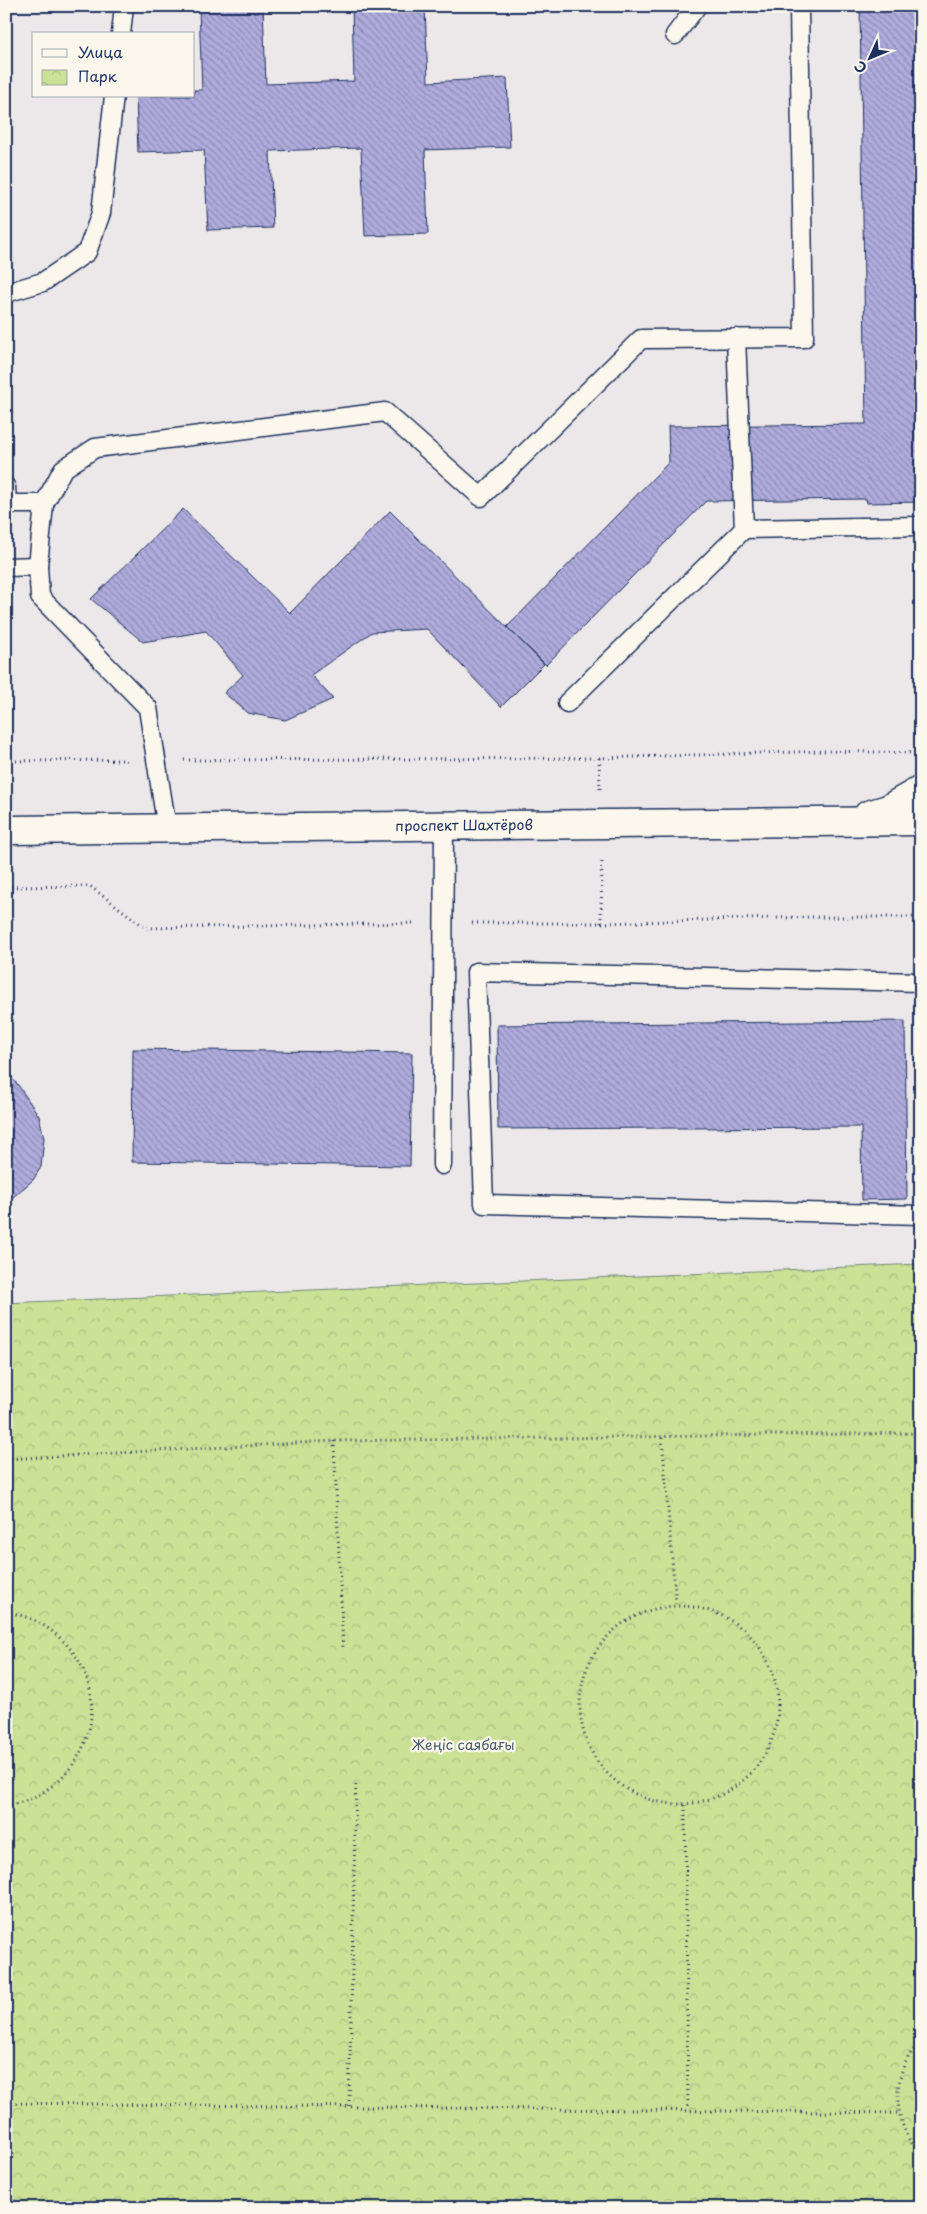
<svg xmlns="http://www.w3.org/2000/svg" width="927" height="2214" viewBox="0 0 927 2214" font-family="'Playpen Sans',sans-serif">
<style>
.park{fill:url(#park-crowns);stroke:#73887a}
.building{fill:url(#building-back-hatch);stroke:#1b2f5e}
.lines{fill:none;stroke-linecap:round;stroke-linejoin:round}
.lane-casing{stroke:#1b2f5e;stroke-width:21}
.secondary-casing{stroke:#1b2f5e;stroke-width:31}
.path{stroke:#1b2f5e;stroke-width:3;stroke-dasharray:1 4;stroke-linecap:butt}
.lane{stroke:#fbf7ec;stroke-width:18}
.secondary{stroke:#fbf7ec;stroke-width:28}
.labels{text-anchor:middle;stroke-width:4.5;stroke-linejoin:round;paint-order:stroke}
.street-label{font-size:14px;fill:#1b2f5e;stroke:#fbf7ec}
.park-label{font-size:14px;fill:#475c6c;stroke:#fbf7ec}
</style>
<defs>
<pattern id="park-crowns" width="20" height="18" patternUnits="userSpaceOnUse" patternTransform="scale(1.25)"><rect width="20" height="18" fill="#cbe196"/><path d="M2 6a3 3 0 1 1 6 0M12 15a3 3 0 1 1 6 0" fill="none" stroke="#aec184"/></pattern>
<pattern id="building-back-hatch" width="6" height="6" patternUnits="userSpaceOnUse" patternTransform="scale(1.25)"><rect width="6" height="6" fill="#afacdd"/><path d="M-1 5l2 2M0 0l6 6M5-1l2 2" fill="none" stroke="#8e8cb6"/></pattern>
</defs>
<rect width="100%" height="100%" fill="#ece8e9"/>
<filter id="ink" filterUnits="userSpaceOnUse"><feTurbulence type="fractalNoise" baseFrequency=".02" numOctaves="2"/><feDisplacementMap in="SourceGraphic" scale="10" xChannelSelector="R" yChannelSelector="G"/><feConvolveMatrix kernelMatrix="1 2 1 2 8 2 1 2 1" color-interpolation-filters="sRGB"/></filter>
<g filter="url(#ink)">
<!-- park -->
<path class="park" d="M921,1264V2208H6V1303Z"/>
<!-- building -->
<g class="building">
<path d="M263,6L266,84L354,81L352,6H425L428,82L507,78L510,147L425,150L428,234L365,236L361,148L270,151L273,228L208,230L204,150L138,152L136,96H194V90H202L199,8Z"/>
<path d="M860,6H921V502L867,503L866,499L706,501L546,665L507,627L669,462L668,426L866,424Z"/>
<path d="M183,509L290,613L390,511L544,664L501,707L427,629L372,632L311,675L333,699L285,720L248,713L224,693L243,675L206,631L143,642L91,599Z"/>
<path d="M905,1021L907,1199L862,1200L861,1127L498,1129L497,1025Z"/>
<path d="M133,1049L412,1053L410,1166L132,1162Z"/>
<path d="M6,1072L18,1085L39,1116L44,1138L41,1167L33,1180L6,1203Z"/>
</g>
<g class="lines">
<!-- lane casing -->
<g class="lane-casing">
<g id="lane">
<path d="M121,34L124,6"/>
<path d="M675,35L697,6"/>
<path d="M6,295L9,292L43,282L87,252L101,213L114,96"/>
<path d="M736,338L744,529L921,526"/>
<path d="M6,487L7,504"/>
<path d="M6,504H44"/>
<path d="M6,567L38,566"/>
<path d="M567,703L744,529"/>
<path d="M167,829L148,708L40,597L38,566L44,504L63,469L95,448L385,412L481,497L641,339L804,338L799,6"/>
<path d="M921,982L476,972L484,1204L921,1215"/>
<path d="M442,1165L444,825"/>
</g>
</g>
<!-- secondary casing -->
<g class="secondary-casing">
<g id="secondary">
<path d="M868,815L888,809L921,790"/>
<path id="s1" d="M6,830L921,821"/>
</g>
</g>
<!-- path -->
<g class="path">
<path d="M599,758L600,790"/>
<path d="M184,760L599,758L826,751L921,753"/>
<path d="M6,761L128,760"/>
<path d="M6,887L90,886L146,928L415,923"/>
<path d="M472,923H601L812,917H921"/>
<path d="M601,923L602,859"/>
<path d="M662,1438L676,1605"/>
<path d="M334,1441L343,1650"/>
<path d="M6,1459L334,1441L921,1433"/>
<circle cx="679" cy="1705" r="99"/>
<path d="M6,1612C27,1615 45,1624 60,1638C122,1695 87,1791 6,1806"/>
<path d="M685,1805L688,2110"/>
<path d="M921,2042C895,2065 892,2105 907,2135C910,2142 916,2148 921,2154"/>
<path d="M6,2103L898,2113"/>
<path d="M349,2106L356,1783"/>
</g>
<!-- lane -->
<use href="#lane" class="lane"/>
<!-- secondary -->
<use href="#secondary" class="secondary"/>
</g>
</g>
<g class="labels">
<!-- street labels -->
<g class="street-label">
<text dy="5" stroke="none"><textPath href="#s1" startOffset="458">проспект Шахтёров</textPath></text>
</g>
<!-- park labels -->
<g class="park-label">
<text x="463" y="1750">Жеңіс саябағы</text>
</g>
</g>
<!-- margin -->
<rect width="927" height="2214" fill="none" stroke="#fbf7ec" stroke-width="25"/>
<rect x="12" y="12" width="902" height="2189" fill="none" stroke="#1b2f5e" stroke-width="2" filter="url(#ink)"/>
<!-- legend -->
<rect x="32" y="32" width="162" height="65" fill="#fbf7ec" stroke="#a1a7b3"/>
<rect x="42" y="49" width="25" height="8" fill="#fbf7ec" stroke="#a1a7b3"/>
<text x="78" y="58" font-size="15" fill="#1b2f5e">Улица</text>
<rect x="42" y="70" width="25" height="15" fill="url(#park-crowns)" stroke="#a1a7b3"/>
<text x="78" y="82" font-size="15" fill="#1b2f5e">Парк</text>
<!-- north arrow -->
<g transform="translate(870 58) rotate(226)" stroke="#fbf7ec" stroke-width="4" paint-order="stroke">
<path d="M0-4L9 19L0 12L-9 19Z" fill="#1b2f5e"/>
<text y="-8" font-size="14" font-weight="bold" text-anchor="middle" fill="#1b2f5e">С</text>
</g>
</svg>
